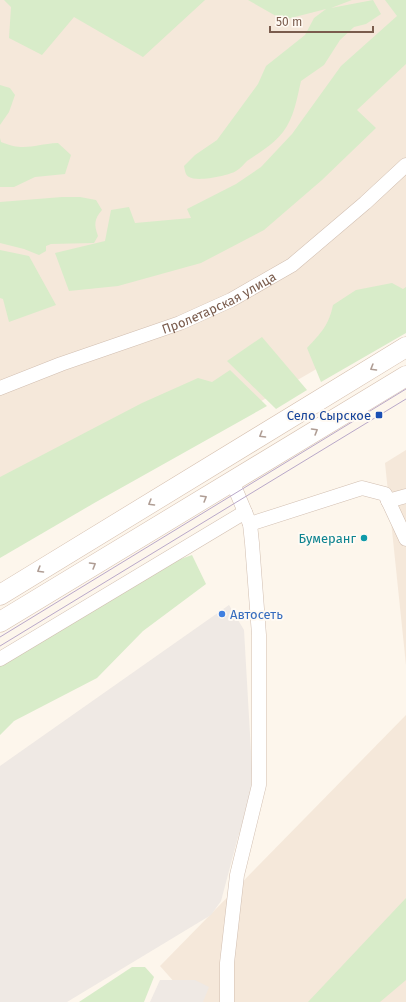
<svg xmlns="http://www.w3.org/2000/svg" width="406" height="1002" viewBox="0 0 406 1002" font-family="'Fira Sans',sans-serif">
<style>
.residential{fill:#f5e8da}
.industrial{fill:#efe9e4}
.green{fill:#d8ecc9}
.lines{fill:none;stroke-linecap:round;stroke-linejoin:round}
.street-casing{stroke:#d1beb0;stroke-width:15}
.secondary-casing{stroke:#d6c0b0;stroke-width:21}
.street{stroke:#fff;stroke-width:14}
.secondary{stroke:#fff;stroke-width:20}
.tram{stroke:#b9a8c9;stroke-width:1}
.oneway{stroke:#af9d94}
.transit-dot{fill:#1a4fb4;stroke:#fffaf3;stroke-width:1.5}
.culture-dot{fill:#0f9aa8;stroke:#fffaf3;stroke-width:1.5}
.shop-dot{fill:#3f7fe0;stroke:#fffaf3;stroke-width:1.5}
.labels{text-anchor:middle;stroke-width:4;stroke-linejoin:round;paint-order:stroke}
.street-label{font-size:13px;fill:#7a5c4d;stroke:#fffaf3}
.transit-label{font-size:13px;fill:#164399;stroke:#fffaf3;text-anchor:end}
.culture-label{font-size:13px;fill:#0d838f;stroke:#fffaf3;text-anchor:end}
.shop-label{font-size:13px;fill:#366cbe;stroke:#fffaf3;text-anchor:start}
</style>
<rect width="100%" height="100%" fill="#fdf6ec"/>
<!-- residential -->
<g class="residential">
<path d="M0,0H406V317L0,553Z"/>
<path d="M406,450V665L385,463Z"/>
<path d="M406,715V1002H192L160,966Z"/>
</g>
<!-- industrial -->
<g class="industrial">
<path d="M229,605L244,630L252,769L251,799L238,837L221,901L211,915L67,1002H0V766Z"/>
<path d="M160,980H195L209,987L203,1002H150Z"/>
</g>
<!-- green -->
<g class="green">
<path d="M4,0H205L143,57L74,17L42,55L9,38L11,7Z"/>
<path d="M248,0H352L331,8L373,0L381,14L366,24L354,27L340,40L324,65L301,81C297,98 294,118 283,132C273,145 260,152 247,161C244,164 240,169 236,171C228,176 197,182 189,177C185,175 185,170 184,166L195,155L217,140L258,84L266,66L305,35L314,18L326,9L283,20Z"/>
<path d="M385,0H406V64L357,110L376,128L322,180L264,230L201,263L118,286L69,291L55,253L105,241L111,210L129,207L135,223L191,218L187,209L236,184L261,167L292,134L341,66L397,16Z"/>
<path d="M0,85L10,88L15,95L9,112L0,125Z"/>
<path d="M0,138L1,142C25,152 34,144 58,143L71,155L65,174L35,177L14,187H0Z"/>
<path d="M62,197H80L96,200L102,210C94,219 94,225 98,236L94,243L51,244L46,246V251L39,255L24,249L0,243V202Z"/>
<path d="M0,250L29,256L56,305L9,322L3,299L0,298Z"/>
<path d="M392,283L403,289L406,287V333L321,382L307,348C321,333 329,325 333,305L356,290Z"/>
<path d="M262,337L307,390L276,409L227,361Z"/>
<path d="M230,370L267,406L96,502L0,558V477L142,403L198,378L212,382Z"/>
<path d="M192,555L206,584L143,631L97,678L14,721L0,735V666L178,560Z"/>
<path d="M406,898V980L380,1002H308Z"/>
<path d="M132,967H145L154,977L144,1002H79Z"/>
</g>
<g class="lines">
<!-- street casing -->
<g class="street-casing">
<g id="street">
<path id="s1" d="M0,388L61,364L180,323L231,300L292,265L365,203L406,165"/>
<path d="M388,501L406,496"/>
<path d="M250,524L362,488L385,494L406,539"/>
<path d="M0,659L245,512"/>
<path d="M227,1002V963L237,875L259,785V635L252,543L250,524L232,481"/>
</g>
</g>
<!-- secondary casing -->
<g class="secondary-casing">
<g id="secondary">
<path d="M0,595L406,347"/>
<path d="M0,622L406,376"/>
</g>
</g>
<!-- street -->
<use href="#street" class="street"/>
<!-- secondary -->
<use href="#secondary" class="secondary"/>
<!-- tram -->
<g class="tram">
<path d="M0,637L406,389"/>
<path d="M0,646L406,399"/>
</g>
</g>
<!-- one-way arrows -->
<defs><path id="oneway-chevron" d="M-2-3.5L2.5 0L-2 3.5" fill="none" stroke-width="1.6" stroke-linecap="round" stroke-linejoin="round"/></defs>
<g class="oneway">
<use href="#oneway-chevron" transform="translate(373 368) rotate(149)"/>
<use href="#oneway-chevron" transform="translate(315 431) rotate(-31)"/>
<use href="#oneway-chevron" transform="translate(262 435) rotate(149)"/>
<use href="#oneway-chevron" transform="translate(204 498) rotate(-31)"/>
<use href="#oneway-chevron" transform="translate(151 503) rotate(149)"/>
<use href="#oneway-chevron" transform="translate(93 565) rotate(-31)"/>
<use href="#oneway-chevron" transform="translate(40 570) rotate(149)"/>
</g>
<!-- markers -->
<rect class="transit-dot" x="375" y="411" width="8" height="8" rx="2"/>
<circle class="culture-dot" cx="364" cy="538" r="4"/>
<circle class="shop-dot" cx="222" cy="614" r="4"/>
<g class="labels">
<!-- street labels -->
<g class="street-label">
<text dy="5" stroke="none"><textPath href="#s1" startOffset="235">Пролетарская улица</textPath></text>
</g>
<!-- transit labels -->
<g class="transit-label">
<text x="371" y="420">Село Сырское</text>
</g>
<!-- culture labels -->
<g class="culture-label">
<text x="356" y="543">Бумеранг</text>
</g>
<!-- shop labels -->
<g class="shop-label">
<text x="230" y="619">Автосеть</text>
</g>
</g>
<!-- scale -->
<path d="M270 26v6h103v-6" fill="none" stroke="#7a5c4d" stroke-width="2"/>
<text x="276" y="26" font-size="12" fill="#7a5c4d" stroke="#fffaf3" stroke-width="3" paint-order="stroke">50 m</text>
</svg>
